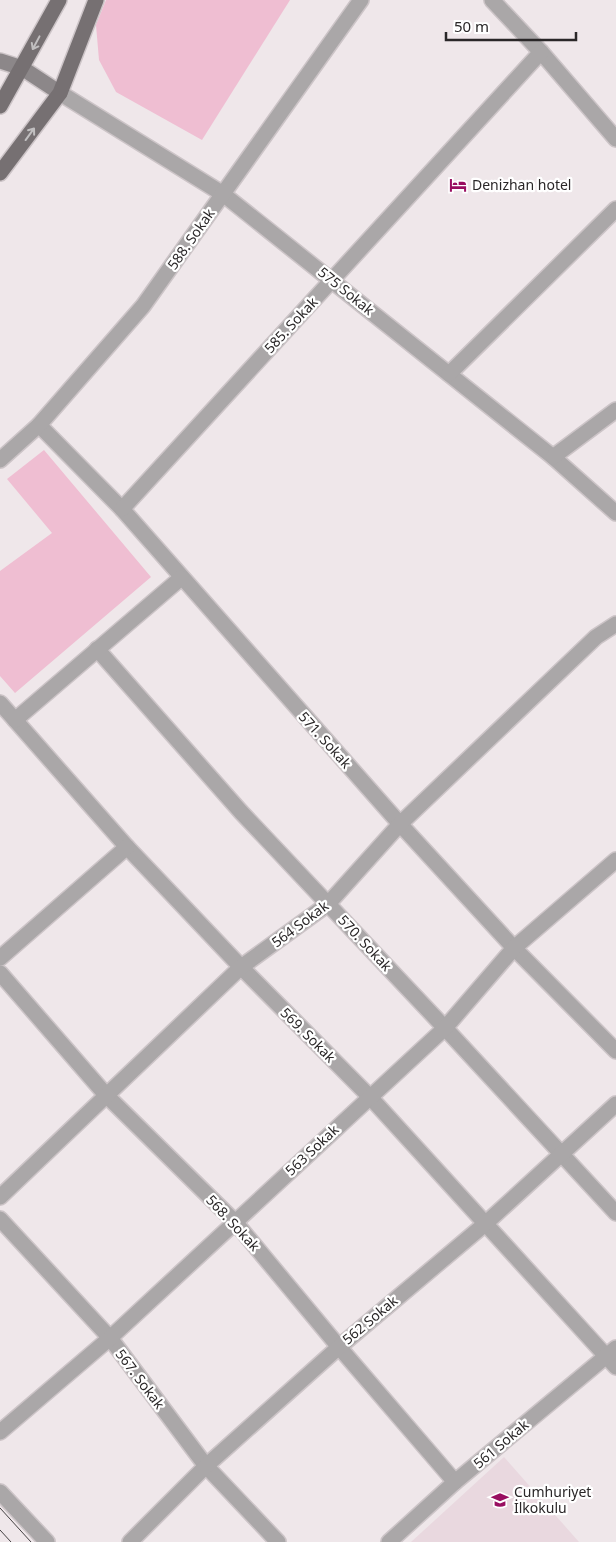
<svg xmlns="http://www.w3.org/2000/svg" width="616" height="1542" viewBox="0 0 616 1542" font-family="'Noto Sans',sans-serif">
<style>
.built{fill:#e9d8df}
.green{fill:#efbed2}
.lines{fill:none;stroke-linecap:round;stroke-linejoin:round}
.street-casing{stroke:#ccc4c7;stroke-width:18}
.secondary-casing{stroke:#ccc4c7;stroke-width:18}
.primary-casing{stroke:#ccc4c7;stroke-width:18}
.street{stroke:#aaa7a8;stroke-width:15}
.secondary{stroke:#8c8789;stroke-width:15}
.primary{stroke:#767072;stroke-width:15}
.tram{stroke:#444142;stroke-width:1}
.oneway{stroke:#c1bfc0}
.labels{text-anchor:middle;stroke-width:4.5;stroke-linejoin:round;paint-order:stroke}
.poi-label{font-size:14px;fill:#2a2728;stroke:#fff;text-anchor:start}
.street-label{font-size:14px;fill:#2a2728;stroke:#fff}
</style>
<rect width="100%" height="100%" fill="#efe7ea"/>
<!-- built -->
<path class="built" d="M504,1457L579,1542H411Z"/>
<!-- green -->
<g class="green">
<path d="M106,0H290L202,140L116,92L99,60L96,25Z"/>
<path d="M44,450L151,577L15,693L0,676V571L52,533L7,479Z"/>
</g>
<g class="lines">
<!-- street casing -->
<g class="street-casing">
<g id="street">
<path d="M492,0L541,52L616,139"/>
<path d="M60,93L223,194L553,457L616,513"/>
<path d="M449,374L616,209"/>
<path d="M39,425L122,509L400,824L514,948L616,1051"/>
<path d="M553,457L616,410"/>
<path d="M0,460L39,425L143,306L361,0"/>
<path d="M122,509L541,52"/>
<path d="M97,649L241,812L445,1028L616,1213"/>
<path d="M0,703L127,847L241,967L370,1097L616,1367"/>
<path d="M15,720L181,578"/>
<path d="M0,958L127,847"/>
<path d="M0,973L106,1095L235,1222L339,1347L455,1482"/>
<path d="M0,1197L241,967L328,904L400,824L596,637L616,624"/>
<path d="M0,1219L110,1338L206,1466L278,1542"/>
<path d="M0,1432L110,1338L445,1028L514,948L616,860"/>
<path d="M0,1492L47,1542"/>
<path d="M130,1542L206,1466L339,1347L485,1224L616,1104"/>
<path d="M389,1542L455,1482L616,1348"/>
</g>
</g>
<!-- secondary casing -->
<g class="secondary-casing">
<path id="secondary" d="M0,61L22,68L60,93"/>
</g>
<!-- primary casing -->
<g class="primary-casing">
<g id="primary">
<path d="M0,106L59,0"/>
<path d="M0,173L60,93L96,0"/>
</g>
</g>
<!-- street -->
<use href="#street" class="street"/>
<!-- secondary -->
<use href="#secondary" class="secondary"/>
<!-- primary -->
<use href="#primary" class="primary"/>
<!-- tram -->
<g class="tram">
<path d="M0,1508L31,1542"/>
<path d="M0,1530L11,1542"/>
</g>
</g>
<!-- one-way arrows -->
<defs><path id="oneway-shaft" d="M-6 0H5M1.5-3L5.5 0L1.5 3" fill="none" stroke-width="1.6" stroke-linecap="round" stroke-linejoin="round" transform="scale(1.25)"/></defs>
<g class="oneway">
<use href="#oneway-shaft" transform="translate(36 43) rotate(118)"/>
<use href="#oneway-shaft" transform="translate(30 134) rotate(-54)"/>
</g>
<!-- icons -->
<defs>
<g id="hotel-bare" transform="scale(1.35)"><path d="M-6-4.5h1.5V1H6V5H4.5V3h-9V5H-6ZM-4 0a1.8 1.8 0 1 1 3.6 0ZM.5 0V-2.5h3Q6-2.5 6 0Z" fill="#990e61" stroke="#fff" stroke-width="2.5" paint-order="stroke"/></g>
<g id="school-bare" transform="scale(1.35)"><path d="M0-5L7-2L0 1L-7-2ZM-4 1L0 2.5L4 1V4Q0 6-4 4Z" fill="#990e61" stroke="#fff" stroke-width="2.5" paint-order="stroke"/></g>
</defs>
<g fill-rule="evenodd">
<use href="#hotel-bare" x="458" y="185"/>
<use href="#school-bare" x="500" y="1500"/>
</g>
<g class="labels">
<!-- poi labels -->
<g class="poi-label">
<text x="472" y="190">Denizhan hotel</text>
<text x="514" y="1497">Cumhuriyet<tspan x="514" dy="16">İlkokulu</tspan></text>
</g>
<!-- street labels -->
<g class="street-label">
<text transform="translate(191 239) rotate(-55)" y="5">588. Sokak</text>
<text transform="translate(346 291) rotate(39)" y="5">575 Sokak</text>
<text transform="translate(291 325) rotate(-47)" y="5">585. Sokak</text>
<text transform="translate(325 740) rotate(48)" y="5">571. Sokak</text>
<text transform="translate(300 924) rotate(-37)" y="5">564 Sokak</text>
<text transform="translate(365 943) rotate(47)" y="5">570. Sokak</text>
<text transform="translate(308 1035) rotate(45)" y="5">569. Sokak</text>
<text transform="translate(312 1150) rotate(-43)" y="5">563 Sokak</text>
<text transform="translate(233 1223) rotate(47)" y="5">568. Sokak</text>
<text transform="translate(370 1320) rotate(-40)" y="5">562 Sokak</text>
<text transform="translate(140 1379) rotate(53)" y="5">567. Sokak</text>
<text transform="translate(501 1444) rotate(-40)" y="5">561 Sokak</text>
</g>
</g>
<!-- scale -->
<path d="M446 32v8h130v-8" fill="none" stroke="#2a2728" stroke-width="2.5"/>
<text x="454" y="32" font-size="15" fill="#2a2728" stroke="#ffffff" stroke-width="4" paint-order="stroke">50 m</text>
</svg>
